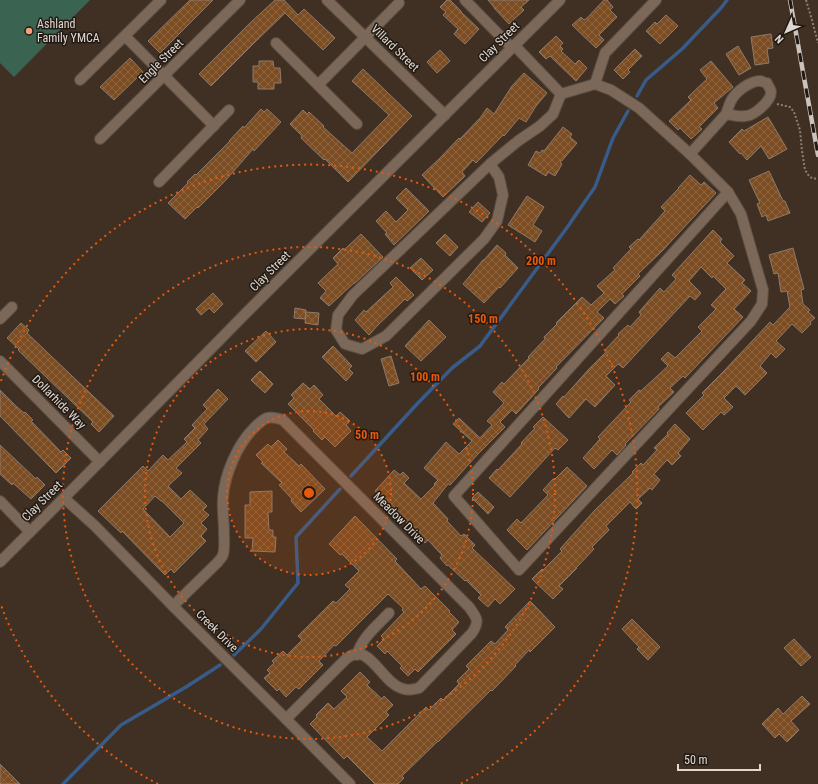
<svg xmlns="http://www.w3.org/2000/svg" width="818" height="784" viewBox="0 0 818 784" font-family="'Roboto Condensed',sans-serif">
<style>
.pitch{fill:#3a6351}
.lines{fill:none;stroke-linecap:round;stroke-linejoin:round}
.stream{stroke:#375c8a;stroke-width:3.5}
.building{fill:url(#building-cross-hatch);stroke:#8e7b6c;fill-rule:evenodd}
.minor-casing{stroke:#5a4d42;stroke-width:12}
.path{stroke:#8c7f74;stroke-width:2;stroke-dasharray:2 2;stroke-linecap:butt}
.minor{stroke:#7b6859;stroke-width:10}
.rail-casing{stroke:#cdc3ba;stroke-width:4.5}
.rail{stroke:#211a14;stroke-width:3;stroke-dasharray:9;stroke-linecap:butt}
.ring{fill:none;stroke:#e8590c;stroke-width:2;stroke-dasharray:2 4}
.poi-dot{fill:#f1a17c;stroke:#211a14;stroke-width:1.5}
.labels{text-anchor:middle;stroke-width:3;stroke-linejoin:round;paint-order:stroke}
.poi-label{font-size:12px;fill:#e1d7cf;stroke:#211a14;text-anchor:start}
.street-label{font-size:12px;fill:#e1d7cf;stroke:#211a14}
.centre{fill:#e8590c;stroke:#211a14;stroke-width:2}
.ring-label{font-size:12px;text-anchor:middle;font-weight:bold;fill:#e8590c;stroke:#211a14;stroke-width:3;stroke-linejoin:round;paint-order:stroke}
</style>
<defs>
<pattern id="building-cross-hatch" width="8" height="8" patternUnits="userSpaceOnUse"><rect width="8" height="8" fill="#7c4c22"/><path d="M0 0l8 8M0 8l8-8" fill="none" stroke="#8e6541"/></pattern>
</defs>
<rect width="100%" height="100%" fill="#403023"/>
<!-- pitch -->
<path class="pitch" d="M0,0H90L14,77L0,63Z"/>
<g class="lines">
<!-- stream -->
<g class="stream">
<path d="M637,96L646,80L682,49L721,8L727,0"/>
<path d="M351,476L417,404L452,368L480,346L566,229L595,187L613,138L628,111"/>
<path d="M234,655L261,629L298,583L296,537L340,489"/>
<path d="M63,784L121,725L186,687L220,665"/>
</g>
</g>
<!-- building -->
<g class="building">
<path d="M190,0H213L160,53L148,41Z"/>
<path d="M275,0H284L298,15L304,9L335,38L323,50L285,13L255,42L211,86L199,74L249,24Z"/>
<path d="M447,0H450L461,11V12L479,29L465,44L454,34L458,29L443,15L446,12L440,7Z"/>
<path d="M488,0H529L521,7L524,10L509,24L494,8V7Z"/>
<path d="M604,0H607L613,7L610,10L617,17L599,35L604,40L596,48L572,25L581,17L584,20L587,18Z"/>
<path d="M666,15L678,26L660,44L646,31L655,22L657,24Z"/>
<path d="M771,34L773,48L767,49L769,63L755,65L751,37Z"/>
<path d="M556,36L563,43L560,46L563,49L561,51L575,64L579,60L587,68L576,81L550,56L546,59L539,52Z"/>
<path d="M738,46L751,68L739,75L726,54Z"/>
<path d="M635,49L642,56L628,70L630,72L623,79L614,70Z"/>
<path d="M440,50L450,61L437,73L427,62Z"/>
<path d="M130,58L143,72L114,100L100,87Z"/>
<path d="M259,61H273L274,68H280L281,83H274V89H258V82H253V66H259Z"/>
<path d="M711,61L733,87L714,103L718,108L699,127L702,129L691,139L680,128L678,130L669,121L691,100L688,97L707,79L700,70Z"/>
<path d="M363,69L412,116L348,182L325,159L324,160L301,138L302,136L290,124L303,110L307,114L309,112L324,126L323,127L352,153L389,115L352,81Z"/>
<path d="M524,73L547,93L536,106L526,122L519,118L504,136L503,135L476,163L473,160L462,172L465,176L443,197L422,175L440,158L459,138L460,139L481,117L487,108L494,114L512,86Z"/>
<path d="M261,109L264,112L267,109L281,122L254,151L253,149L225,181L198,208L197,207L185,219L168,203L188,183L187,182L195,174L196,175L230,141H229L243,126L244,128Z"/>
<path d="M768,117L787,149L769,159L761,146L747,160L741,153L740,154L729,142L742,129L744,131Z"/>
<path d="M563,127L572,134L570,137L577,143L560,163L562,164L555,176L548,172L546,176L528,165L536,151L540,153L542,150L544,151Z"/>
<path d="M769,171L783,201H785L790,213L768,221L766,215L762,217L757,204L760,203L749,180Z"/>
<path d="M690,175L701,185L704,182L716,193L662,251L638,274L640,276L622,294L624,296L615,304L610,299L597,312L604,318L556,367L557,368L538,388L539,389L516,414L512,410L500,422L505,427L477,455L450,485L448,484L433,503L448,519L447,521L461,536L464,534L475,545L472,548L515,589L500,604L495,599L488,607L478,598L481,595L466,580L465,581L448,565L447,566L440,558L442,555L428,540L425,543L417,535L418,534L400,516L399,517L390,508L392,507L375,491L394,470L400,475L403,472L409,478L404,483L421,499L435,485L434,484L438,480L424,468L446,442L459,454L472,441L453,424L459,418L480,438L492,425L487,421L504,403L493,392L502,382L504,384L529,358L528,357L545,339L544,337L557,324L556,323L582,297L591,305L604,293L597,286L615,270L613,268L631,249L629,247L638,239L639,240L665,211L661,207L679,188H678Z"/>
<path d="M406,188L429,211L394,245L385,234L387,233L376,221L386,211L396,222L408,210L396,198Z"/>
<path d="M527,196L544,207L533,225L542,231L535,242L508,225Z"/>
<path d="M478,202L490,213L482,222L469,212Z"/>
<path d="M713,230L722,239L720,242L734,256L727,263L745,280L742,283L751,291L734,309L743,317L685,378L683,376L670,388L674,392L658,407L659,409L625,444L626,445L617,455L612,450L594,469L583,458L600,439L598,437L631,402L629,400L639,390L641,391L668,366L661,359L668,352L675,358L702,331L698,327L716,309L711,305L726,289L713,276L712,278L701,267L689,281L701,293L695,300L690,296L623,368L618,364L606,376L615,385L595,407L586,399L569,418L556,404L563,396L564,397L589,369L606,352L605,350L619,335L618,334L628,325L630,327L641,315L639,312L660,288L664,292L676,279L672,275Z"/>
<path d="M361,234L383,257L355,283H354L329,306L320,298L326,291L318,283L338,264L333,258L343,248L344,250Z"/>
<path d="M445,234L458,247L450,256L436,243Z"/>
<path d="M497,245L506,253L505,255L518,268L500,288L499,287L484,303L463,284L483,260H484Z"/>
<path d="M793,248L804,289L801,290L803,304L810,310L808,312L815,318L810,322L811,324L802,333L792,324L776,341L785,349L776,358L771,353L760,366L767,373L745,395L736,386L724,398L733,407L724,415L721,412L703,430L686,413L704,395L702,393L722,373L770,322L773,325L790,307L787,291L781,292L778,273L774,274L769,255Z"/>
<path d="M421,258L433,270L422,280L410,268Z"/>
<path d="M396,277L414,295L407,301L405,299L378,325L369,335L355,320L364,310L366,312L393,287L390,283Z"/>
<path d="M213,293L223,304L214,313L209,308L201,315L196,309Z"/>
<path d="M295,308L306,310L305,319L294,318Z"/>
<path d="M306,312L319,313L318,325L305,323Z"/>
<path d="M429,320L446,337L421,361L405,346Z"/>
<path d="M21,323L29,330L27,333L114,416L99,432L91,424L93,422L18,350L19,349L7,338Z"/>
<path d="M266,331L276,342L256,362L245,351Z"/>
<path d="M333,346L352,366L349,369L353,373L346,381L322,357Z"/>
<path d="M391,356L399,383L389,386L381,359Z"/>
<path d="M260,371L273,384L265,393L251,380Z"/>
<path d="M303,383L310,389L314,385L323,395L319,399L336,416L340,412L350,421L346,425L351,431L335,447L325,437L322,440L313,431L314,430L288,404L294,398L291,395Z"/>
<path d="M218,389L228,399L204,424L208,429L198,440L201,443L176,468L182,473L168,486L181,499L190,490L207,506L203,510L209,515L201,523L207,529L201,536L206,541L174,573L171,569L165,575L122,531L121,533L98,511L143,466L148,471L163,455L168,460L187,442L184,439L195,428L192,425L207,409L203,405ZM155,496L161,501H162L184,523L170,537L143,509Z"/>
<path d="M0,390L16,406L24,413L25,412L33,420L31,421L61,452L63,450L71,458L56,473L0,416Z"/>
<path d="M543,417L568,440L558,450L555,448L510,497L489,478L497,469L498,470L522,444L521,443L535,428L533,427Z"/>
<path d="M675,424L690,439L678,453L681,456L672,465L667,460L654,474L660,480L652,490L650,488L638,499L642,503L636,509L630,502L606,526L609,530L592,547L594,549L576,568H577L559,586L563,589L553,599L532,579L542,569L543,570L562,551L560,549L594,511L633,473L632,472L641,463L643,465L657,450L654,448L668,434L667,433Z"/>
<path d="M278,440L287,449L284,452L299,466L301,464L325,489L301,512L291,501L292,499L279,485L282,483L261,463L263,462L256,455L268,444L271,447Z"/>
<path d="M0,445L36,479L37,477L45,485L31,499L13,483L12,485L0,474Z"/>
<path d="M567,467L587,486L527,550L507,530L517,519L521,523L548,495L543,490L553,479L554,480Z"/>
<path d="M272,491V512H268L269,530H273V537H276L275,552L252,551L253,538H245V505H250V492Z"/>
<path d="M478,492L494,507L488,514L472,498Z"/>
<path d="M355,516L397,559L395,561L421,589L425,586L450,611L449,612L459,622L452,630L456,634L418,672L415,669L408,676L400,668L402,666L387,651L385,654L377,646L384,639L381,636L404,612L402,610L403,608L388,594L336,646L334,645L319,661L323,665L299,689L296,687L286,697L279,689L277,691L264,678L270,673L267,670L274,663L272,661L283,651L287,655L302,640L298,636L333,601L336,603L350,589L345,585L359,571L342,554L340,555L329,544Z"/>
<path d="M530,601L555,627L530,652L529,650L515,665L516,666L492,691L491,690L438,742V741L402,776L404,778L398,784H375L347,756L344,759L310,724L317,717L316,715L328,703L334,709L347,697L341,691L360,672L370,682L367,685L382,699L384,696L393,705L386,712L389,715L367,737L382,751L426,707L429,710L441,698L443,700L459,684L457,681L469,669L466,666L491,641L495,644L508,630L505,627Z"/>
<path d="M632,619L660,647L648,660L637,649L639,647L622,629Z"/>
<path d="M794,639L811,657L801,666L784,648Z"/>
<path d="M802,696L810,704L791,721L799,730L787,742L779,734L775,738L762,724L778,708L783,714Z"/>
<path d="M0,764L20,784H0Z"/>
</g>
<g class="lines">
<!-- minor casing -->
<g class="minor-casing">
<g id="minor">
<path d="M327,0L445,115"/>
<path d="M465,0L512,48"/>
<path d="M125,36L214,126"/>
<path d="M276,43L357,124"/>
<path d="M515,46L561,94L595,84L611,90L639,108L690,154L728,192"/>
<path d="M80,80L161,0"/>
<path d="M595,84L605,53L656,0"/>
<path d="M318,85L399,3"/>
<path d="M100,139L240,0"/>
<path d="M690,154L726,114C728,109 729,104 732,99C737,91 751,80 761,81C763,82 765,83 767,83C768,86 771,89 771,92C771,101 754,116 745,116C739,117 732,115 726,114"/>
<path d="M490,164L499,177L503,195L497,221L484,239L386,336L362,349L345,344L336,330L338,315L353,295Z"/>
<path d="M490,164L518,141L540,126L553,114L561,94"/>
<path d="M159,182L229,110"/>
<path d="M728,192L741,214L763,290L762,304L751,321L519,570L454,496Z"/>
<path d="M0,319L12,307"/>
<path d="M0,361L100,462"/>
<path d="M64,498L95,526L173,606L286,719L350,784"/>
<path d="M0,501L30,532"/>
<path d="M0,562L64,498L255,304L560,0"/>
<path d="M173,606L218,562C219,560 222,558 223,555C225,548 224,541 224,533C224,521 222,509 223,497C225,474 237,445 254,428C265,417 268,415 283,420L469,607C477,618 480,621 472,633L419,688C414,689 409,691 404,689C387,686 375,657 360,654C355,653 350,656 346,659L286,719"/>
<path d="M357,655C362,637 377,626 389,613"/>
</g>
</g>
<!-- path -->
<g class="path">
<path d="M806,0L812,20L818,43"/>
<path d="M777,104L790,107L794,112L800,130L802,151L805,170L809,176L812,178L818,179"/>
</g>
<!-- minor -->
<use href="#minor" class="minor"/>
<!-- rail casing -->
<g class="rail-casing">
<path id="rail" d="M790,0L818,155"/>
</g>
<!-- rail -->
<use href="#rail" class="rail"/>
</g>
<!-- distance rings -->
<circle cx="309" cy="493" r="82" fill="#e8590c" fill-opacity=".12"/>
<g class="ring">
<circle cx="309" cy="493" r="82"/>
<circle cx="309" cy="493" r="164"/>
<circle cx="309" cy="493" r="246"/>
<path d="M158 784A328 328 0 0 1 1 605M1 381A328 328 0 1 1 460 784"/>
</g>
<!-- markers -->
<circle class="poi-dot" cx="29" cy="31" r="4"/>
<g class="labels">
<!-- poi labels -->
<g class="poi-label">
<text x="37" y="28">Ashland<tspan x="37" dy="14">Family YMCA</tspan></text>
</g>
<!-- street labels -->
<g class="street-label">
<text transform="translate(499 42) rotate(-45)" y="4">Clay Street</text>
<text transform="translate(395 48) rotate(44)" y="4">Villard Street</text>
<text transform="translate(161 61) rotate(-45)" y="4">Engle Street</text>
<text transform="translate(270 271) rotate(-45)" y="4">Clay Street</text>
<text transform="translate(59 402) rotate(45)" y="4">Dollarhide Way</text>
<text transform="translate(42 501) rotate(-45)" y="4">Clay Street</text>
<text transform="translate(399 518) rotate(45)" y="4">Meadow Drive</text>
<text transform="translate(217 631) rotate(45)" y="4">Creek Drive</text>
</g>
</g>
<circle cx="309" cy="493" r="6" class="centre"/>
<g class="ring-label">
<text x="541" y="265">200 m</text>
<text x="483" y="323">150 m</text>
<text x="425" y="381">100 m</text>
<text x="367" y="439">50 m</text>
</g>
<!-- north arrow -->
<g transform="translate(786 32) rotate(225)" stroke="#211a14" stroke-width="3" paint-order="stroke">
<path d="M0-3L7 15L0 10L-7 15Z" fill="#e1d7cf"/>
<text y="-6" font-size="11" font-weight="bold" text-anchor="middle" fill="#e1d7cf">N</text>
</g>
<!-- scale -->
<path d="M678 764v6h82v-6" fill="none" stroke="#e1d7cf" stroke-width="2"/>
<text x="684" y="764" font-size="12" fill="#e1d7cf" stroke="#211a14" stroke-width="3" paint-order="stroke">50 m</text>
</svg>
